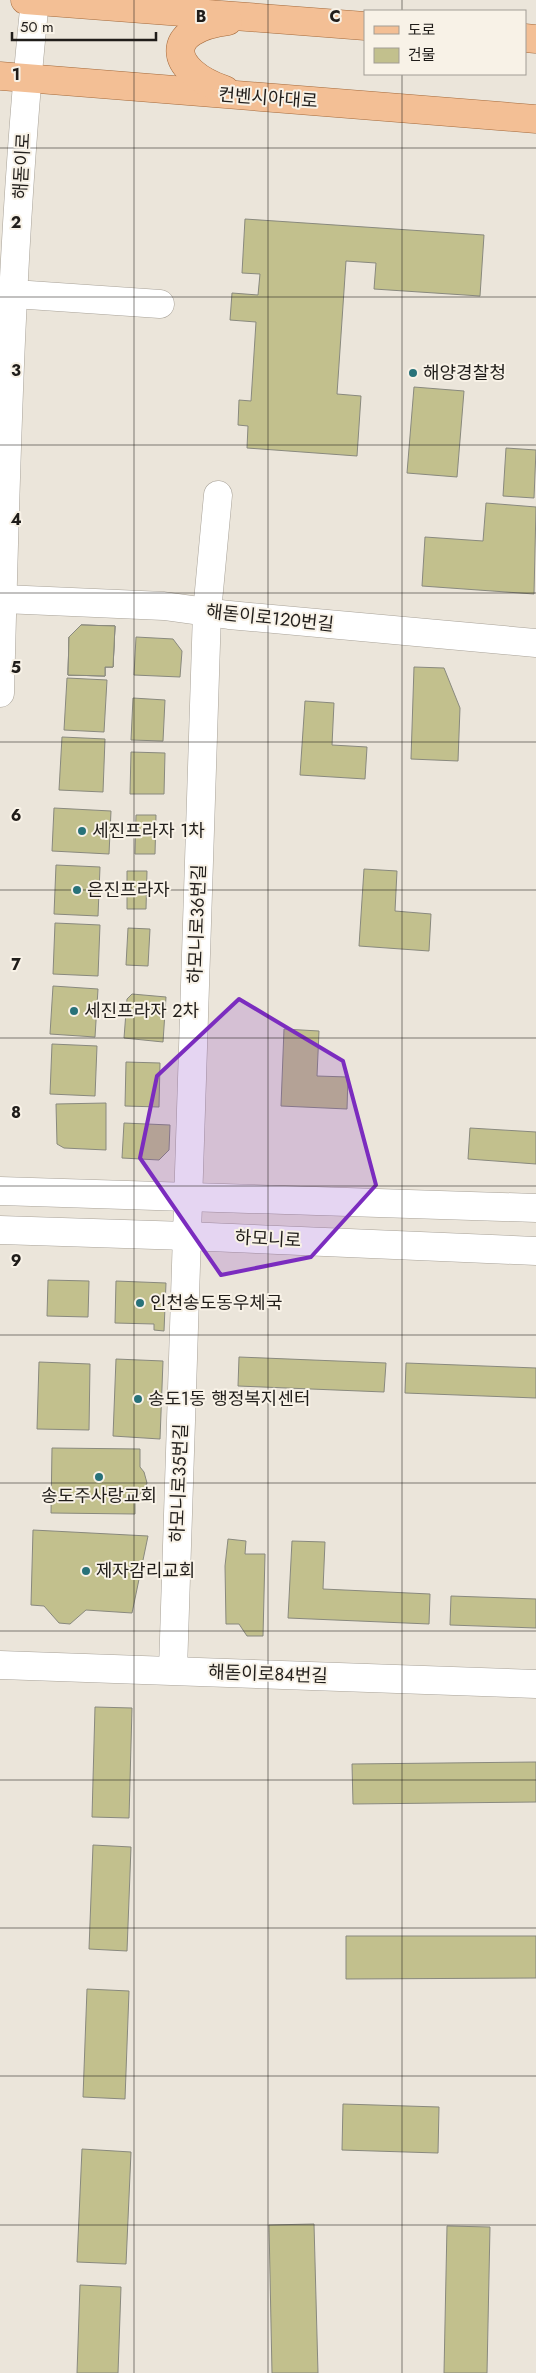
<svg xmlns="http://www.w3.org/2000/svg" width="536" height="2373" viewBox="0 0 536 2373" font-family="Jost,'Noto Sans KR',sans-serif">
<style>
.building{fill:#c2c08d;stroke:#89897e}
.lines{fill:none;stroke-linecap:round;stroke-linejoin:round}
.minor-casing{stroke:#a8a298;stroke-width:29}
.major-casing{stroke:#a46a3c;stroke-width:29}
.minor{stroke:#fff;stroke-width:28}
.major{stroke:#f3bf95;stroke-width:28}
.marked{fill:#7b2cbf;fill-opacity:0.2;stroke:#7b2cbf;stroke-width:4;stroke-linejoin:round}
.grid{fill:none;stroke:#201d1a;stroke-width:1;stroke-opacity:0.55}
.poi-dot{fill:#287279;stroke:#f8f2e7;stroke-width:2}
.labels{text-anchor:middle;stroke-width:4;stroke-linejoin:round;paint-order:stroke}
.street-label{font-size:18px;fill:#201d1a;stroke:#f8f2e7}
.poi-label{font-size:18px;fill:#201d1a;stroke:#f8f2e7;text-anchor:start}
.grid-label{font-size:16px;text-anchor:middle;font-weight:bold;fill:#201d1a;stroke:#f8f2e7;stroke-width:4;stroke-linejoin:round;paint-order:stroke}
</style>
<rect width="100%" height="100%" fill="#ebe5da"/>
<!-- building -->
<g class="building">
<path d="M245,219L484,235L480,296L374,289L376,263L346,261L337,394L361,396L357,456L247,448L248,426L238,425L239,400L251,401L256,322L230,320L232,293L258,295L260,274L242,273Z"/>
<path d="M414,387L464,391L457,477L407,473Z"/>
<path d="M506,448L536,450L534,498L503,496Z"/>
<path d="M486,503L536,507L534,594L422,586L425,537L483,541Z"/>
<path d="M81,625L115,626L113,667H105V676L68,675L69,637Z"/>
<path d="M81,625L115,626L113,667H105V676L68,675L69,637Z"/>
<path d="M81,625L115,626L113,667H105V676L68,675L69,637Z"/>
<path d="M136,637L173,639L182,651L180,677L134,675Z"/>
<path d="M414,667L444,668L460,708L458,761L411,759Z"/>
<path d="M67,678L107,680L104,732L64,730Z"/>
<path d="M133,698L165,700L163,741L131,740Z"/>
<path d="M305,701L334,703L332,745L367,747L365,779L300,775Z"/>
<path d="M62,737L105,739L103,792L59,790Z"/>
<path d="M131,752L165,753L164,794H130Z"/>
<path d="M54,808L111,811L109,854L52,851Z"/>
<path d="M136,815H156L155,854H135Z"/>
<path d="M56,865L100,867L98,916L54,914Z"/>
<path d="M364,869L397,871L395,911L431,914L429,951L359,946Z"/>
<path d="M127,871H147L146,909H127Z"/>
<path d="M55,923L100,925L98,976L53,974Z"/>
<path d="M128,928L150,929L148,966L126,965Z"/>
<path d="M53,986L98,989L95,1037L50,1034Z"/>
<path d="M132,994L166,997L163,1042L124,1038L127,999Z"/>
<path d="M284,1029L319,1031L317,1076L348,1077L347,1109L281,1106Z"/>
<path d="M52,1044L97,1046L95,1096L50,1094Z"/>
<path d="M126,1062L160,1063L159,1107L125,1106Z"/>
<path d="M106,1103V1150L64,1148L57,1144L56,1104Z"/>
<path d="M124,1123L170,1125L169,1150L159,1160L122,1158Z"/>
<path d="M470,1128L536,1132V1164L468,1159Z"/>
<path d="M48,1280L89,1281L88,1317L47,1316Z"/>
<path d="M116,1281L166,1283L164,1331L154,1330V1324L115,1323Z"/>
<path d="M239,1357L386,1363L384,1392L238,1386Z"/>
<path d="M116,1359L163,1361L160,1439L113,1436Z"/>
<path d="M39,1362L90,1364L89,1430L37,1429Z"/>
<path d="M406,1363L536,1368V1398L405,1393Z"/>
<path d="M52,1448L140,1449V1467L144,1472L147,1483L143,1492L135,1497V1514L51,1513Z"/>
<path d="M33,1530L148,1536L132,1613L86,1610L70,1624L59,1623L44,1606L31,1605Z"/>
<path d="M228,1539L246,1541L245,1554H265L263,1636H247L239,1624H226L225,1566Z"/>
<path d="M292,1541L325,1542L323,1589L430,1594L429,1624L288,1618Z"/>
<path d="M451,1596L536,1599V1628L450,1625Z"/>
<path d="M95,1707L132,1708L129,1818L92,1817Z"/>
<path d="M536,1762V1802L353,1804L352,1764Z"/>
<path d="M93,1845L131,1847L127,1951L89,1949Z"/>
<path d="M346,1936H536V1978L346,1979Z"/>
<path d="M87,1989L129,1991L125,2099L83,2097Z"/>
<path d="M343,2104L439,2107L438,2153L342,2150Z"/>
<path d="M82,2149L131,2152L126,2264L77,2262Z"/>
<path d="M314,2224L318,2373H272L269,2225Z"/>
<path d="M447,2226L490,2227L487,2373H444Z"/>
<path d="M80,2285L121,2287L118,2373H77Z"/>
</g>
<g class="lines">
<!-- minor casing -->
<g class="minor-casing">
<g id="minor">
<path d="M14,294L160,304"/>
<path d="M3,599L164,606L229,615L536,643"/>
<path d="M0,693C6,462 11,230 35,0"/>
<path d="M0,1191L536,1208"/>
<path d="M0,1230L186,1236L536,1251"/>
<path d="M0,1665L536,1684"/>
<path d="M173,1670L207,612L218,495"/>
</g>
</g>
<!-- major casing -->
<g class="major-casing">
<g id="major">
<path d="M25,0L365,26"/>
<path d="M525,38L536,39"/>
<path d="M0,76L536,119"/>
<path d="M225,90C167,70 163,29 228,21"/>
</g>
</g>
<!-- minor -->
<use href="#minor" class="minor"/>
<!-- major -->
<use href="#major" class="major"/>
</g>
<!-- marked area -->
<path class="marked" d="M239,999L343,1061L376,1185L311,1257L221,1275L140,1158L157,1076Z"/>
<!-- grid -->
<path class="grid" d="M134,0V2373M268,0V2373M402,0V11M402,74V2373M0,148H536M0,297H536M0,445H536M0,593H536M0,742H536M0,890H536M0,1038H536M0,1186H536M0,1335H536M0,1483H536M0,1631H536M0,1780H536M0,1928H536M0,2076H536M0,2225H536"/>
<!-- markers -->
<g class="poi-dot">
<circle cx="413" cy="373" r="5"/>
<circle cx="82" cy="831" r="5"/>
<circle cx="77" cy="890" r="5"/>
<circle cx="74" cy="1011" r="5"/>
<circle cx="140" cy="1303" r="5"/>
<circle cx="138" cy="1399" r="5"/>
<circle cx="99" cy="1477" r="5"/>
<circle cx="86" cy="1571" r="5"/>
</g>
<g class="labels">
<!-- street labels -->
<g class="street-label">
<text transform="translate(268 98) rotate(4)" y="6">컨벤시아대로</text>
<text transform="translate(22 166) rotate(-87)" y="6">해돋이로</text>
<text transform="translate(270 618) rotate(6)" y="6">해돋이로120번길</text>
<text transform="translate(197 924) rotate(-88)" y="6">하모니로36번길</text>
<text transform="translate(268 1239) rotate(3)" y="6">하모니로</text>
<text transform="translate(179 1483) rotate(-88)" y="6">하모니로35번길</text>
<text transform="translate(268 1674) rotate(2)" y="6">해돋이로84번길</text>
</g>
<!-- poi labels -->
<g class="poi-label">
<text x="423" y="379">해양경찰청</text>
<text x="92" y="837">세진프라자 1차</text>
<text x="87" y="896">은진프라자</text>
<text x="84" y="1017">세진프라자 2차</text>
<text x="150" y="1309">인천송도동우체국</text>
<text x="148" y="1405">송도1동 행정복지센터</text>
<text x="99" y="1502" text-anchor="middle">송도주사랑교회</text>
<text x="96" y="1577">제자감리교회</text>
</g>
</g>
<g class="grid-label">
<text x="201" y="22">B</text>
<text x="335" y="22">C</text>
<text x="16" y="80">1</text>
<text x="16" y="228">2</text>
<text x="16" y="376">3</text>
<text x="16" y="525">4</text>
<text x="16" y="673">5</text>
<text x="16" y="821">6</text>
<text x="16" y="970">7</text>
<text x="16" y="1118">8</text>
<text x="16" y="1266">9</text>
</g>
<!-- legend -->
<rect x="364" y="10" width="162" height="65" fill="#f8f2e7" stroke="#a29d95"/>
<rect x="374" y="26" width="25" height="8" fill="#f3bf95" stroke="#a29d95"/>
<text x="408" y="35" font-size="15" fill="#201d1a">도로</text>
<rect x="374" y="48" width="25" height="15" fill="#c2c08d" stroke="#a29d95"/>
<text x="408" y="60" font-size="15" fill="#201d1a">건물</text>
<!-- scale -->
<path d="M12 32v8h144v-8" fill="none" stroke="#201d1a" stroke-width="2.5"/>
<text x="20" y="32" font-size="15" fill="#201d1a" stroke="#f8f2e7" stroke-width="4" paint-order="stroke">50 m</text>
</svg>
